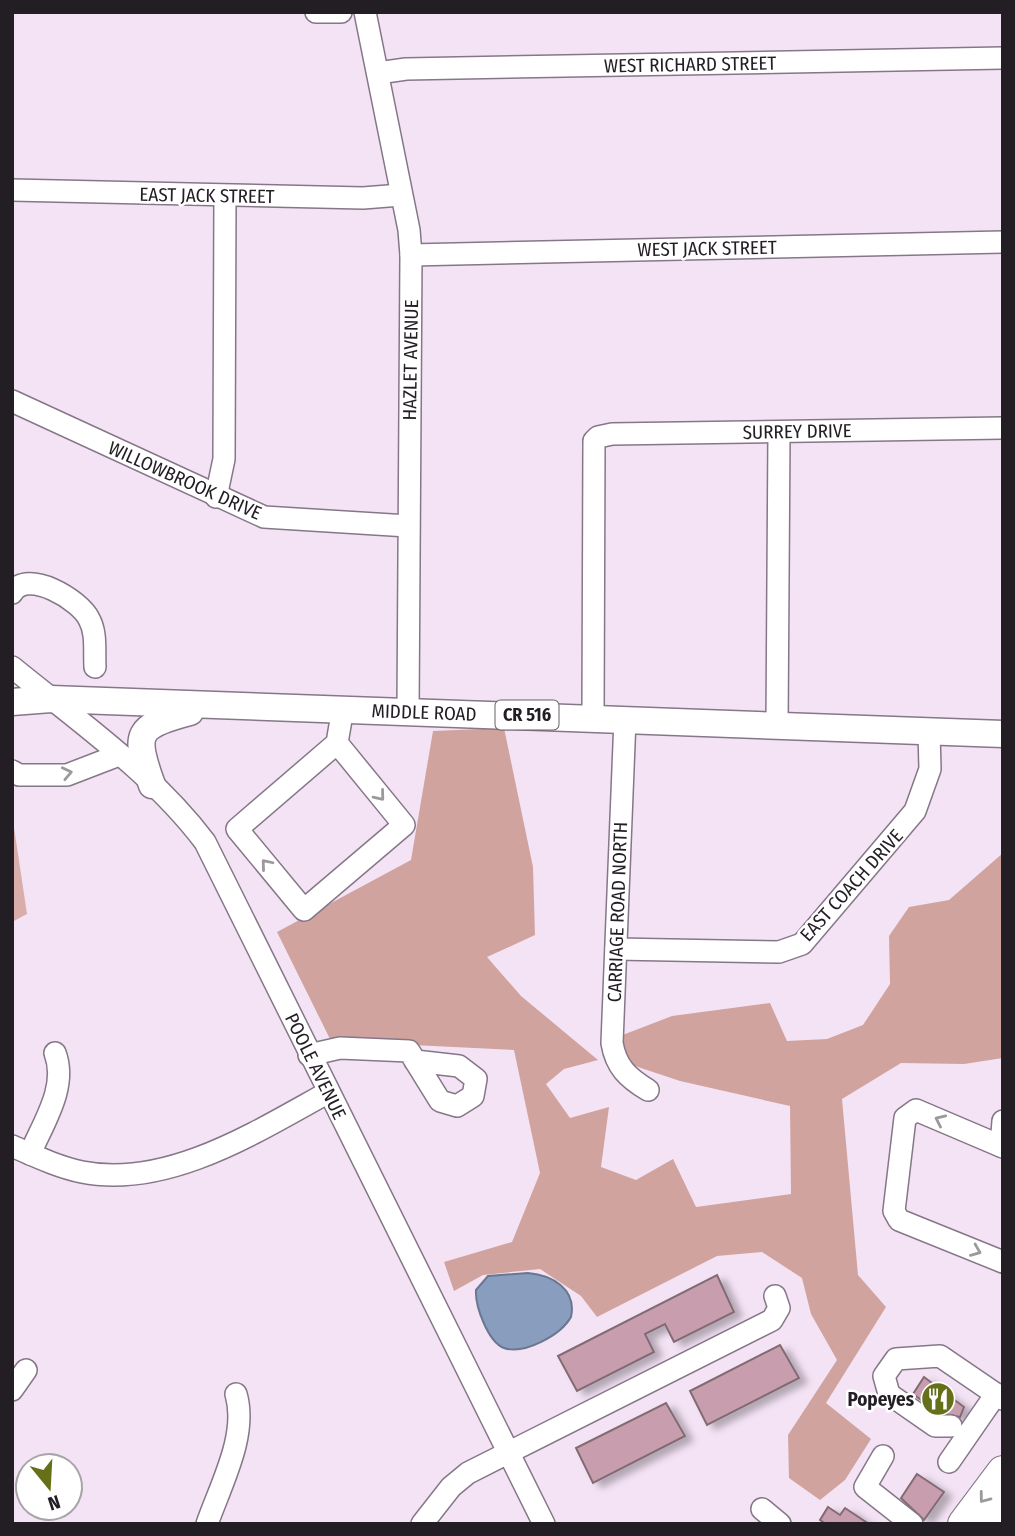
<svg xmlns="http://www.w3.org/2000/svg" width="1015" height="1536" viewBox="0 0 1015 1536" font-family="'Fira Sans Condensed',sans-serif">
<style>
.green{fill:#d9aeaa}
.forest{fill:#d1a39f}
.water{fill:#899dbf;stroke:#6a7790;stroke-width:2}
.building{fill:#c89dad;stroke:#826b74;stroke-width:2;filter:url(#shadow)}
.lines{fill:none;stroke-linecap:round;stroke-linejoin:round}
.minor-casing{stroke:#857787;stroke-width:24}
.major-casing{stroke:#857787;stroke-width:29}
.highway-casing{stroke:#857787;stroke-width:34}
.minor{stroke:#fff;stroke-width:21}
.major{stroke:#fff;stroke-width:26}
.highway{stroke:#fff;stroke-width:32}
.oneway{stroke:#9c999c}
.labels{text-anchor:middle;stroke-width:5;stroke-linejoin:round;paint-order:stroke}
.shield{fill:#fff;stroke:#656166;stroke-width:2}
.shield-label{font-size:18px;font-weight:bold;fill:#231d24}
.street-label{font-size:19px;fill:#231d24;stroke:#fff}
.poi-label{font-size:19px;font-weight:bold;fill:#231d24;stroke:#fff;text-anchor:end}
</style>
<defs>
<filter id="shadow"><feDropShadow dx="8" dy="4.5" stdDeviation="3.5" flood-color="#0004"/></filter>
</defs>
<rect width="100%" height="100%" fill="#f4e3f5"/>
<!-- green -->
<path class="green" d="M12,814L27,914L12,922Z"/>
<!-- forest -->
<path class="forest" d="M504,728L533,867L535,935L487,957L521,996L598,1060L564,1069L546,1084L570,1118L609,1107L601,1167L636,1180L673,1159L696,1207L791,1194L790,1106L680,1081L626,1063L620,1036L672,1016L770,1003L787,1041L827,1039L863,1025L890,984L889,936L909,907L949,900L1003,853V1058L964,1064L901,1063L842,1099L858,1275L886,1307L826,1403L871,1439L845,1480L820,1500L789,1478L788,1435L837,1360L811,1314L802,1278L762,1252L717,1256L597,1317L581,1296L540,1269L483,1275L454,1291L444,1262L512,1242L540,1173L514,1050L331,1041L277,932L411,860L433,731Z"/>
<!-- water -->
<path class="water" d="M528,1273C552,1275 577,1289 571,1317C561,1335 524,1355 504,1348C488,1342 475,1306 476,1290L488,1276Z"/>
<!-- building -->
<g class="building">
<path d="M717,1275L734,1312L674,1342L665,1324L645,1334L654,1352L577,1391L558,1356Z"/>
<path d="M780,1345L799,1378L707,1425L690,1391Z"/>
<path d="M924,1377L964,1407L960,1417L939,1413L913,1394Z"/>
<path d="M666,1403L685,1436L593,1483L576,1448Z"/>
<path d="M917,1474L944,1492L924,1520L901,1498Z"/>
<path d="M828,1507L840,1515L845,1508L869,1524H826L820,1520Z"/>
</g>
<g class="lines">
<!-- minor casing -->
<g class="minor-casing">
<g id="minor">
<path d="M316,12H341"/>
<path d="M365,12L409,230L411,255L408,711"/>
<path d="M378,73L406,69L1003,58"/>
<path d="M12,190L363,198L401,195"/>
<path d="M411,255L1003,242"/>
<path d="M12,401L264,517L408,526"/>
<path d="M216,497L224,459L225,196"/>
<path d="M12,593C27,568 80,600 89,619C97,633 94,651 95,667"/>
<path d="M12,667C78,721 153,773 205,842L544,1524"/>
<path d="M593,717L594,441L598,437L612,434L1003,428"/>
<path d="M625,719L612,1043C616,1067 628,1078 648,1090"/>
<path d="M777,725L779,432"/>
<path d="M337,743L404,825L304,910L237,829L337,743L343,708"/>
<path d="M12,771L19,775H67L119,755"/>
<path d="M616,949L779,952L802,944L915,811L930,769L929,732"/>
<path d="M309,1055L340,1048L409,1051L440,1101L457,1106L473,1096L476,1079L459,1066L415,1061"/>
<path d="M12,1146C35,1156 58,1167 82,1172C167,1189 256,1132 327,1093"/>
<path d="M1001,1146L1003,1121"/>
<path d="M1003,1147L916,1110L905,1118L894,1211L899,1220L1003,1262"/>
<path d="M30,1154C43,1123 68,1087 55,1053"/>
<path d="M12,1390L26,1370"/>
<path d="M951,1426H935L889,1394L884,1376L896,1359L940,1356L1003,1399"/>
<path d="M883,1456L865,1487L912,1524"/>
<path d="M949,1462L996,1394"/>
<path d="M762,1509L780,1524"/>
<path d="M207,1524C221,1484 248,1435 236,1394"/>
<path d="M422,1524L451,1487L468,1473L772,1320L779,1308L775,1296"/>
</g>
</g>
<!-- major casing -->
<g class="major-casing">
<g id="major">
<path d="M12,702L51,699L1003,734"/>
<path d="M152,785C133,733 136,726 190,712"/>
</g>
</g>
<!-- highway casing -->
<g class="highway-casing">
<g id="highway">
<path d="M964,1524L1003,1472"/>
<path d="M993,1524L1003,1509"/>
</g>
</g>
<!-- minor -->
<use href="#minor" class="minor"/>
<!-- major -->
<use href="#major" class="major"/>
<!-- highway -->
<use href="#highway" class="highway"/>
</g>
<!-- one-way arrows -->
<defs><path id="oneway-chevron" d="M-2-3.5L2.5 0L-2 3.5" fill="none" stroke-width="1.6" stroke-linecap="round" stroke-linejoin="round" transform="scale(1.75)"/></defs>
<g class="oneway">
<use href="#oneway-chevron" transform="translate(67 773) rotate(-12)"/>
<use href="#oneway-chevron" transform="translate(380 796) rotate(51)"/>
<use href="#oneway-chevron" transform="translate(266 864) rotate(-130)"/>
<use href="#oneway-chevron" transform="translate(940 1120) rotate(-155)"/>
<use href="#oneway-chevron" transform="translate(976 1251) rotate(22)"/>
<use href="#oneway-chevron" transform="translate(984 1498) rotate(127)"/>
</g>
<!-- icons -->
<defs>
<g id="restaurant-disc" transform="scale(1.75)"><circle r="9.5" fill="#667019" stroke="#fff"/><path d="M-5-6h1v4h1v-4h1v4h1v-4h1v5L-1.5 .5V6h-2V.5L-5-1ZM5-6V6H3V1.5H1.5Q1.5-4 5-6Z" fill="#fff"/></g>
</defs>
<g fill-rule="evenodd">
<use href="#restaurant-disc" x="938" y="1399"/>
</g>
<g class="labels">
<!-- shield labels -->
<rect class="shield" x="495.5" y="700.5" width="63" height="29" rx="5"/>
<g class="shield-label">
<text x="527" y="721">CR 516</text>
</g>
<!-- street labels -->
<g class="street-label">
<text transform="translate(690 64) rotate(-1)" y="7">WEST RICHARD STREET</text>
<text transform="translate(207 195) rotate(1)" y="7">EAST JACK STREET</text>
<text transform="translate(707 248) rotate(-1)" y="7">WEST JACK STREET</text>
<text transform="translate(410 360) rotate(-89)" y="7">HAZLET AVENUE</text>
<text transform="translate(797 431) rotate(-1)" y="7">SURREY DRIVE</text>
<text transform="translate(185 480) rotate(24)" y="7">WILLOWBROOK DRIVE</text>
<text transform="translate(424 712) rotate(2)" y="7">MIDDLE ROAD</text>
<text transform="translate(851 885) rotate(-48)" y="7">EAST COACH DRIVE</text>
<text transform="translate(617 912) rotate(-88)" y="7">CARRIAGE ROAD NORTH</text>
<text transform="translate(316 1066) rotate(64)" y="7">POOLE AVENUE</text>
</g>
<!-- poi labels -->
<g class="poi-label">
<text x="914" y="1406">Popeyes</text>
</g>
</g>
<!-- border -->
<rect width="1015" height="1536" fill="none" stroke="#231d24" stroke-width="28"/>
<!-- north arrow -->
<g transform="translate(49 1487) rotate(162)"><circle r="33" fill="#ffffff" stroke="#a7a5a7" stroke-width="2"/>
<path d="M0-5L12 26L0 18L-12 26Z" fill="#667019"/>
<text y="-10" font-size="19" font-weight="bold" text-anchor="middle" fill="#231d24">N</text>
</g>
</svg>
